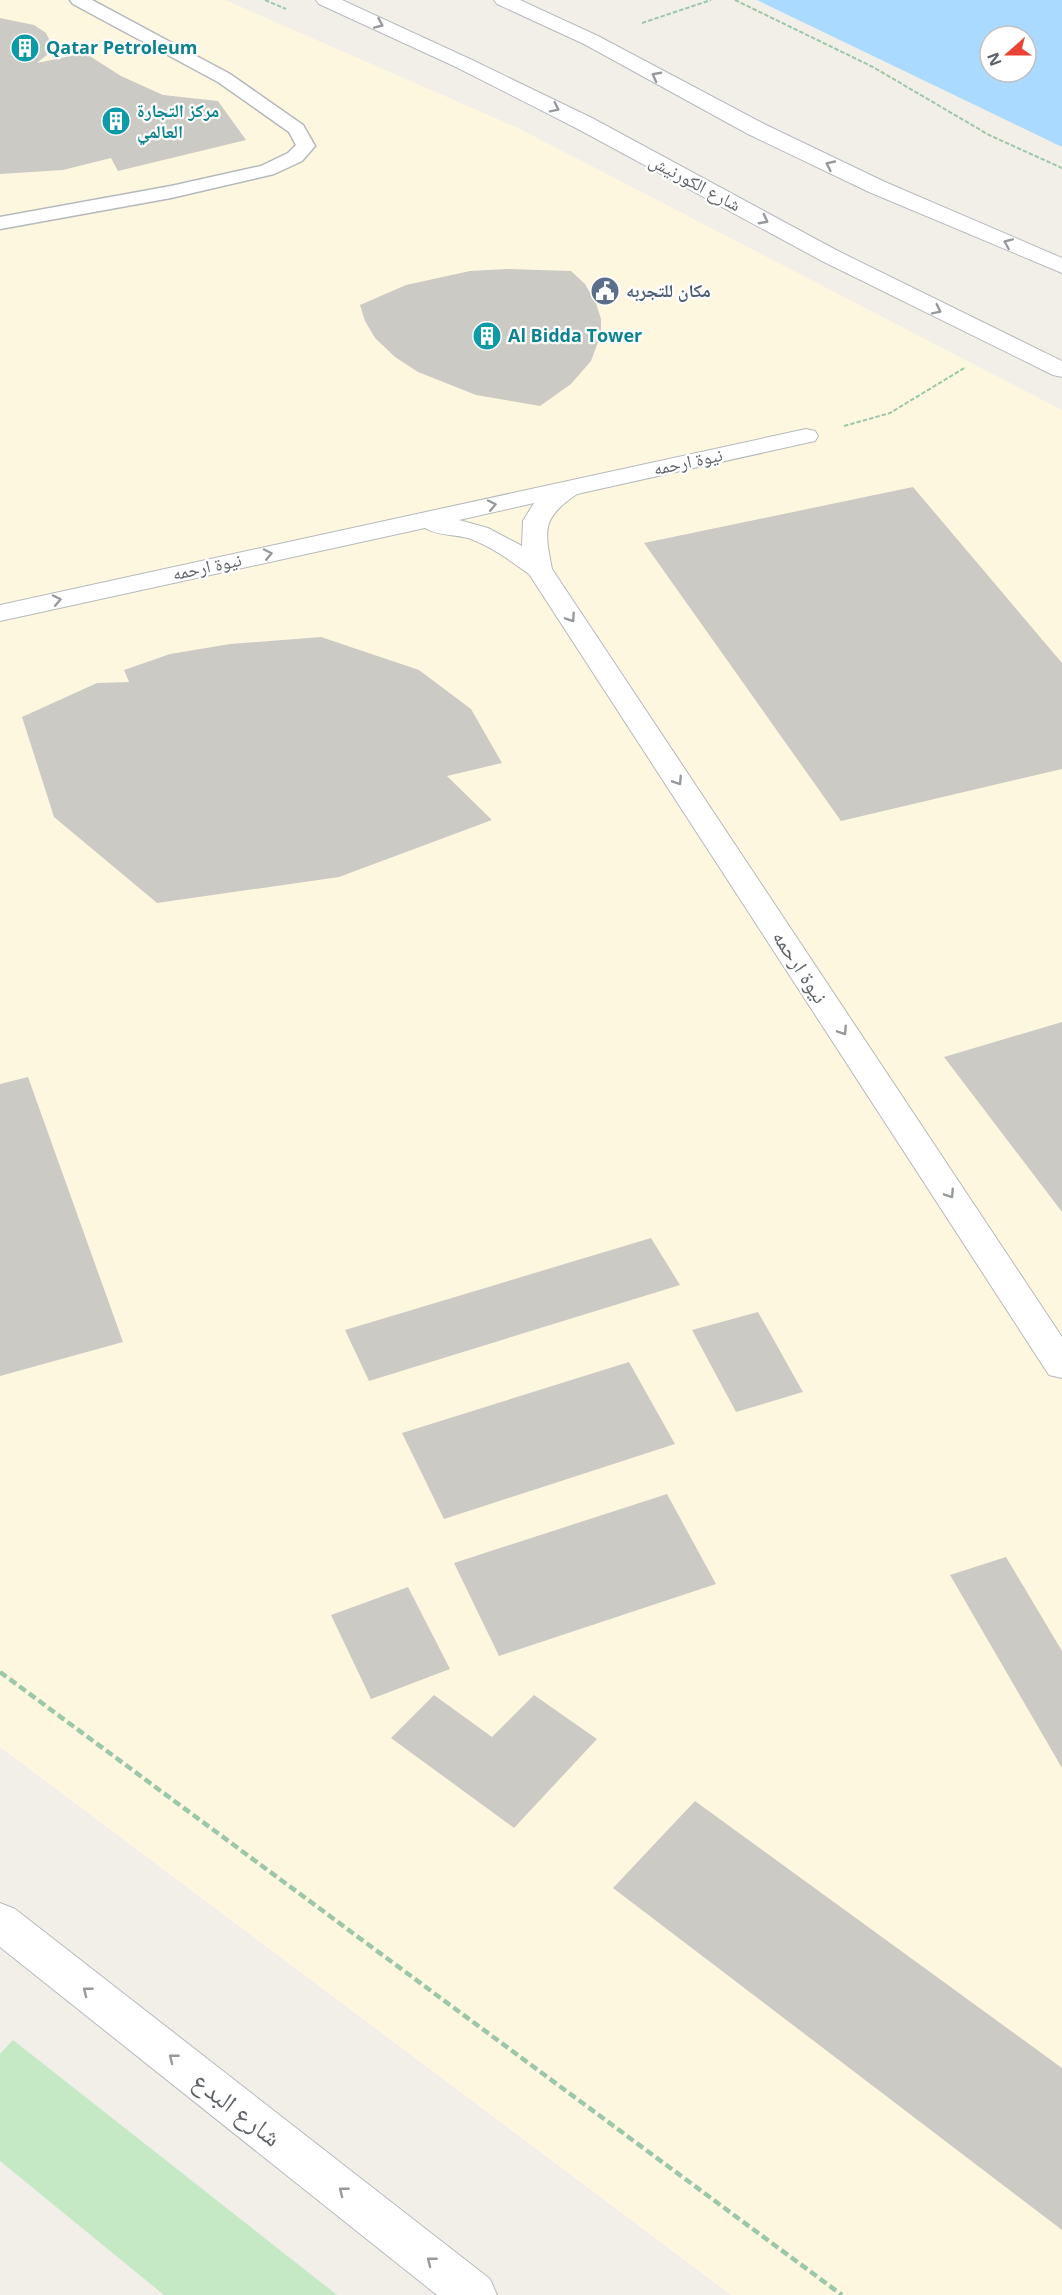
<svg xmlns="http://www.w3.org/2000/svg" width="1062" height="2295" viewBox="0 0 1062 2295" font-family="'Open Sans','Noto Naskh Arabic',sans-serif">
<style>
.commercial{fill:#fef7e0}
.green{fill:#c5e8c5}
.water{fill:#aadaff;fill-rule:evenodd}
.building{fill:#cccac5}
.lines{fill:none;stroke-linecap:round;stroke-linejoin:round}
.service-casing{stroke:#b5b8bc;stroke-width:3}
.minor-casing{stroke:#b5b8bc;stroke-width:2}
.secondary-casing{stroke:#b6babf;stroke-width:2}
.path-far1{stroke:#9cc7a9;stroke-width:2;stroke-dasharray:4.5 2;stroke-linecap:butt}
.path{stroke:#9cc7a9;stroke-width:4.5;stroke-dasharray:8 4;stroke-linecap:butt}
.service{fill:#fff;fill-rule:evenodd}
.minor{fill:#fff;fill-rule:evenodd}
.secondary{fill:#fff;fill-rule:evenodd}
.oneway{stroke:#979a9d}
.labels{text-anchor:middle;stroke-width:4.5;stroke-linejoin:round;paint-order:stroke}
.far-culture-label{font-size:18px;font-weight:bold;fill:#0d838f;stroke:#fff;text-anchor:start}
.far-street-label{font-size:18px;fill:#5f6368;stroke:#fff}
.far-service-label{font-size:18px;font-weight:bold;fill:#4e5e75;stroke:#fff;text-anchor:start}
.street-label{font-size:21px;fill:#5f6368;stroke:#fff}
.near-street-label{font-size:26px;fill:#5f6368;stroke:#fff}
</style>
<rect width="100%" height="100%" fill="#f1efe8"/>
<!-- commercial -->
<path class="commercial" d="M0,0H225L516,127L1062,410V2295H731L0,1747Z"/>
<!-- green -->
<path class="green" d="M13,2040L337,2295H164L0,2161V2054Z"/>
<!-- water -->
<path class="water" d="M757,0H1062V147ZM990,36H1026V72H990Z"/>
<!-- building -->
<g class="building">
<path d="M0,18L34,25L46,33L51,43L48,54L37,63L85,53L121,76L163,95L218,101L246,140L118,171L111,158L63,170L0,174Z"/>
<path d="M507,269L571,271L585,284L596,303L601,319V334L591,361L571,384L540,406L476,395L418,372L395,357L375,338L365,321L360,305L406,285L470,271Z"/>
<path d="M913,487L1062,663V769L841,821L644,543Z"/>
<path d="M321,637L419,670L471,709L502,763L447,776L492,820L339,877L157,903L54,817L22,717L97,683L129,682L124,670L170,654L230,644Z"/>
<path d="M1062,1022V1212L944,1057Z"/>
<path d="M28,1077L123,1342L0,1376V1084Z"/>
<path d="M651,1238L680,1285L369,1381L345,1330Z"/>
<path d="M758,1312L803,1392L736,1412L692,1330Z"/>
<path d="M629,1362L675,1444L444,1519L402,1433Z"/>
<path d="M667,1494L716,1584L499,1656L454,1563Z"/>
<path d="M1006,1557L1062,1651V1768L950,1575Z"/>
<path d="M408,1587L450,1669L371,1699L331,1615Z"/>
<path d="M434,1695L492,1737L534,1695L597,1739L514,1828L391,1738Z"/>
<path d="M695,1801L1062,2068V2230L613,1888Z"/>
</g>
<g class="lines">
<!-- service casing -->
<g class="service-casing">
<path id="service" d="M70,0H92L230,74L303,125L315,146L302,161L274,174L171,198L0,229V217L171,186L261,166L288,153L296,145L289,132L218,82L73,4Z"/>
</g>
<!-- minor casing -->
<g class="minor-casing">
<path id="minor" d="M806,429L815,431L818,436L815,441L577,494C542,518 544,529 552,569L1062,1337V1378L1049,1375L529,574C511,561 492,547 471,539C457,534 437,536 425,528L0,621V605ZM534,503L523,521L522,546L488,528L459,520Z"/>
</g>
<!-- secondary casing -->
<g class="secondary-casing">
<g id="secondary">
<path d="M316,0H342L470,59L592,118L838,251L1062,361V377L1053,375L822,261L576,128L456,67L319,4Z"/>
<path d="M494,0H520L598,36L764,124L885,182L1062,258V273L869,192L748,134L584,44L497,4Z"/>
<path d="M0,1903L15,1909L490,2279L497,2295H437L0,1947Z"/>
</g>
</g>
<!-- path-far1 -->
<g class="path-far1">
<path d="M265,0L286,9"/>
<path d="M735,0L873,67L989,135L1062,168"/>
<path d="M642,23L711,0"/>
<path d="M844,426L890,413L966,367"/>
</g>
<!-- path -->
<path class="path" d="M0,1672L842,2295"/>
<!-- service -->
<use href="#service" class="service"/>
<!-- minor -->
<use href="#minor" class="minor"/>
<!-- secondary -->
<use href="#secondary" class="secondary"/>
</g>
<!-- one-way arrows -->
<defs><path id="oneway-chevron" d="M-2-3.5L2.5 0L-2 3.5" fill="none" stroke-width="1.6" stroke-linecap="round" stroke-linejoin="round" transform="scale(1.5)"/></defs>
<g class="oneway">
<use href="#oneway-chevron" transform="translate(379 24) rotate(24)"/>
<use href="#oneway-chevron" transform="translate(656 76) rotate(-152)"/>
<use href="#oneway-chevron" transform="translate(555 108) rotate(26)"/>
<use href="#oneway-chevron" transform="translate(830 165) rotate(-155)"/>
<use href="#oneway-chevron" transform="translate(764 220) rotate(28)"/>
<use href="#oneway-chevron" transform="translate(1008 243) rotate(-157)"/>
<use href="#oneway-chevron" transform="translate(937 310) rotate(26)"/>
<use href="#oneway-chevron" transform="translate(492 505) rotate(-12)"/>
<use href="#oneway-chevron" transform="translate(268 554) rotate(-12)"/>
<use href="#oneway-chevron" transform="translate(57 600) rotate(-12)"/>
<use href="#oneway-chevron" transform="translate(571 618) rotate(57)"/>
<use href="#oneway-chevron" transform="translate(678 781) rotate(57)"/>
<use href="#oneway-chevron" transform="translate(843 1031) rotate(57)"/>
<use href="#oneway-chevron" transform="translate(950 1194) rotate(57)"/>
<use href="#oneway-chevron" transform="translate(87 1991) rotate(-142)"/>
<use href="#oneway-chevron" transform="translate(173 2058) rotate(-142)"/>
<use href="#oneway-chevron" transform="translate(343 2191) rotate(-142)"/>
<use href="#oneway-chevron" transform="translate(431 2261) rotate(-142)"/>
</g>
<!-- icons -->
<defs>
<g id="building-disc" transform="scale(1.5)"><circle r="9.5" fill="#0f9aa8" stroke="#fff"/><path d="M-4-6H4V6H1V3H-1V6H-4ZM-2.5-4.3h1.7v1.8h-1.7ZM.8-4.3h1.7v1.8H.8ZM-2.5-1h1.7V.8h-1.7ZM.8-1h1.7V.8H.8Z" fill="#fff"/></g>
<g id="civic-disc" transform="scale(1.5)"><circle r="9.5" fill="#5c6f8a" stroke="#fff"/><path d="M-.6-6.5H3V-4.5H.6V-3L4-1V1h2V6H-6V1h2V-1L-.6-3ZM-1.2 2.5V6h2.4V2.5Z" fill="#fff"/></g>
</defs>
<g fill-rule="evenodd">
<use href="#building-disc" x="25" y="48"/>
<use href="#building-disc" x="116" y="121"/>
<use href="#civic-disc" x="605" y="291"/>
<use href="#building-disc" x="487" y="336"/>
</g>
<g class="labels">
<!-- far-culture labels -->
<g class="far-culture-label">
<text x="46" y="54">Qatar Petroleum</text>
<text x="137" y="117">مركز التجارة<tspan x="137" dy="21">العالمي</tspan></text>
<text x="508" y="342">Al Bidda Tower</text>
</g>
<!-- far-street labels -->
<g class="far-street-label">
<text transform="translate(695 183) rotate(28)" y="6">شارع الكورنيش</text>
<text transform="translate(688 462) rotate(-12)" y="6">نيوة ارحمه</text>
<text transform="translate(207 567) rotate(-12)" y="6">نيوة ارحمه</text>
</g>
<!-- far-service labels -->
<g class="far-service-label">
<text x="626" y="297">مكان للتجربه</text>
</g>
<!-- street labels -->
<g class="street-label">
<text transform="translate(800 967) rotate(57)" y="7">نيوة ارحمه</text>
</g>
<!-- near-street labels -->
<g class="near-street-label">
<text transform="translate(237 2109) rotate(38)" y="9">شارع البدع</text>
</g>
</g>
<!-- north arrow -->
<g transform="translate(1008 54) rotate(249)"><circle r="28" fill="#ffffff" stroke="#bfc1c3" stroke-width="1.5"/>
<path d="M0-4.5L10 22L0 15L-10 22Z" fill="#ea4335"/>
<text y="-9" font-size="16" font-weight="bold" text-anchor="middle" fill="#5f6368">N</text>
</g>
</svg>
